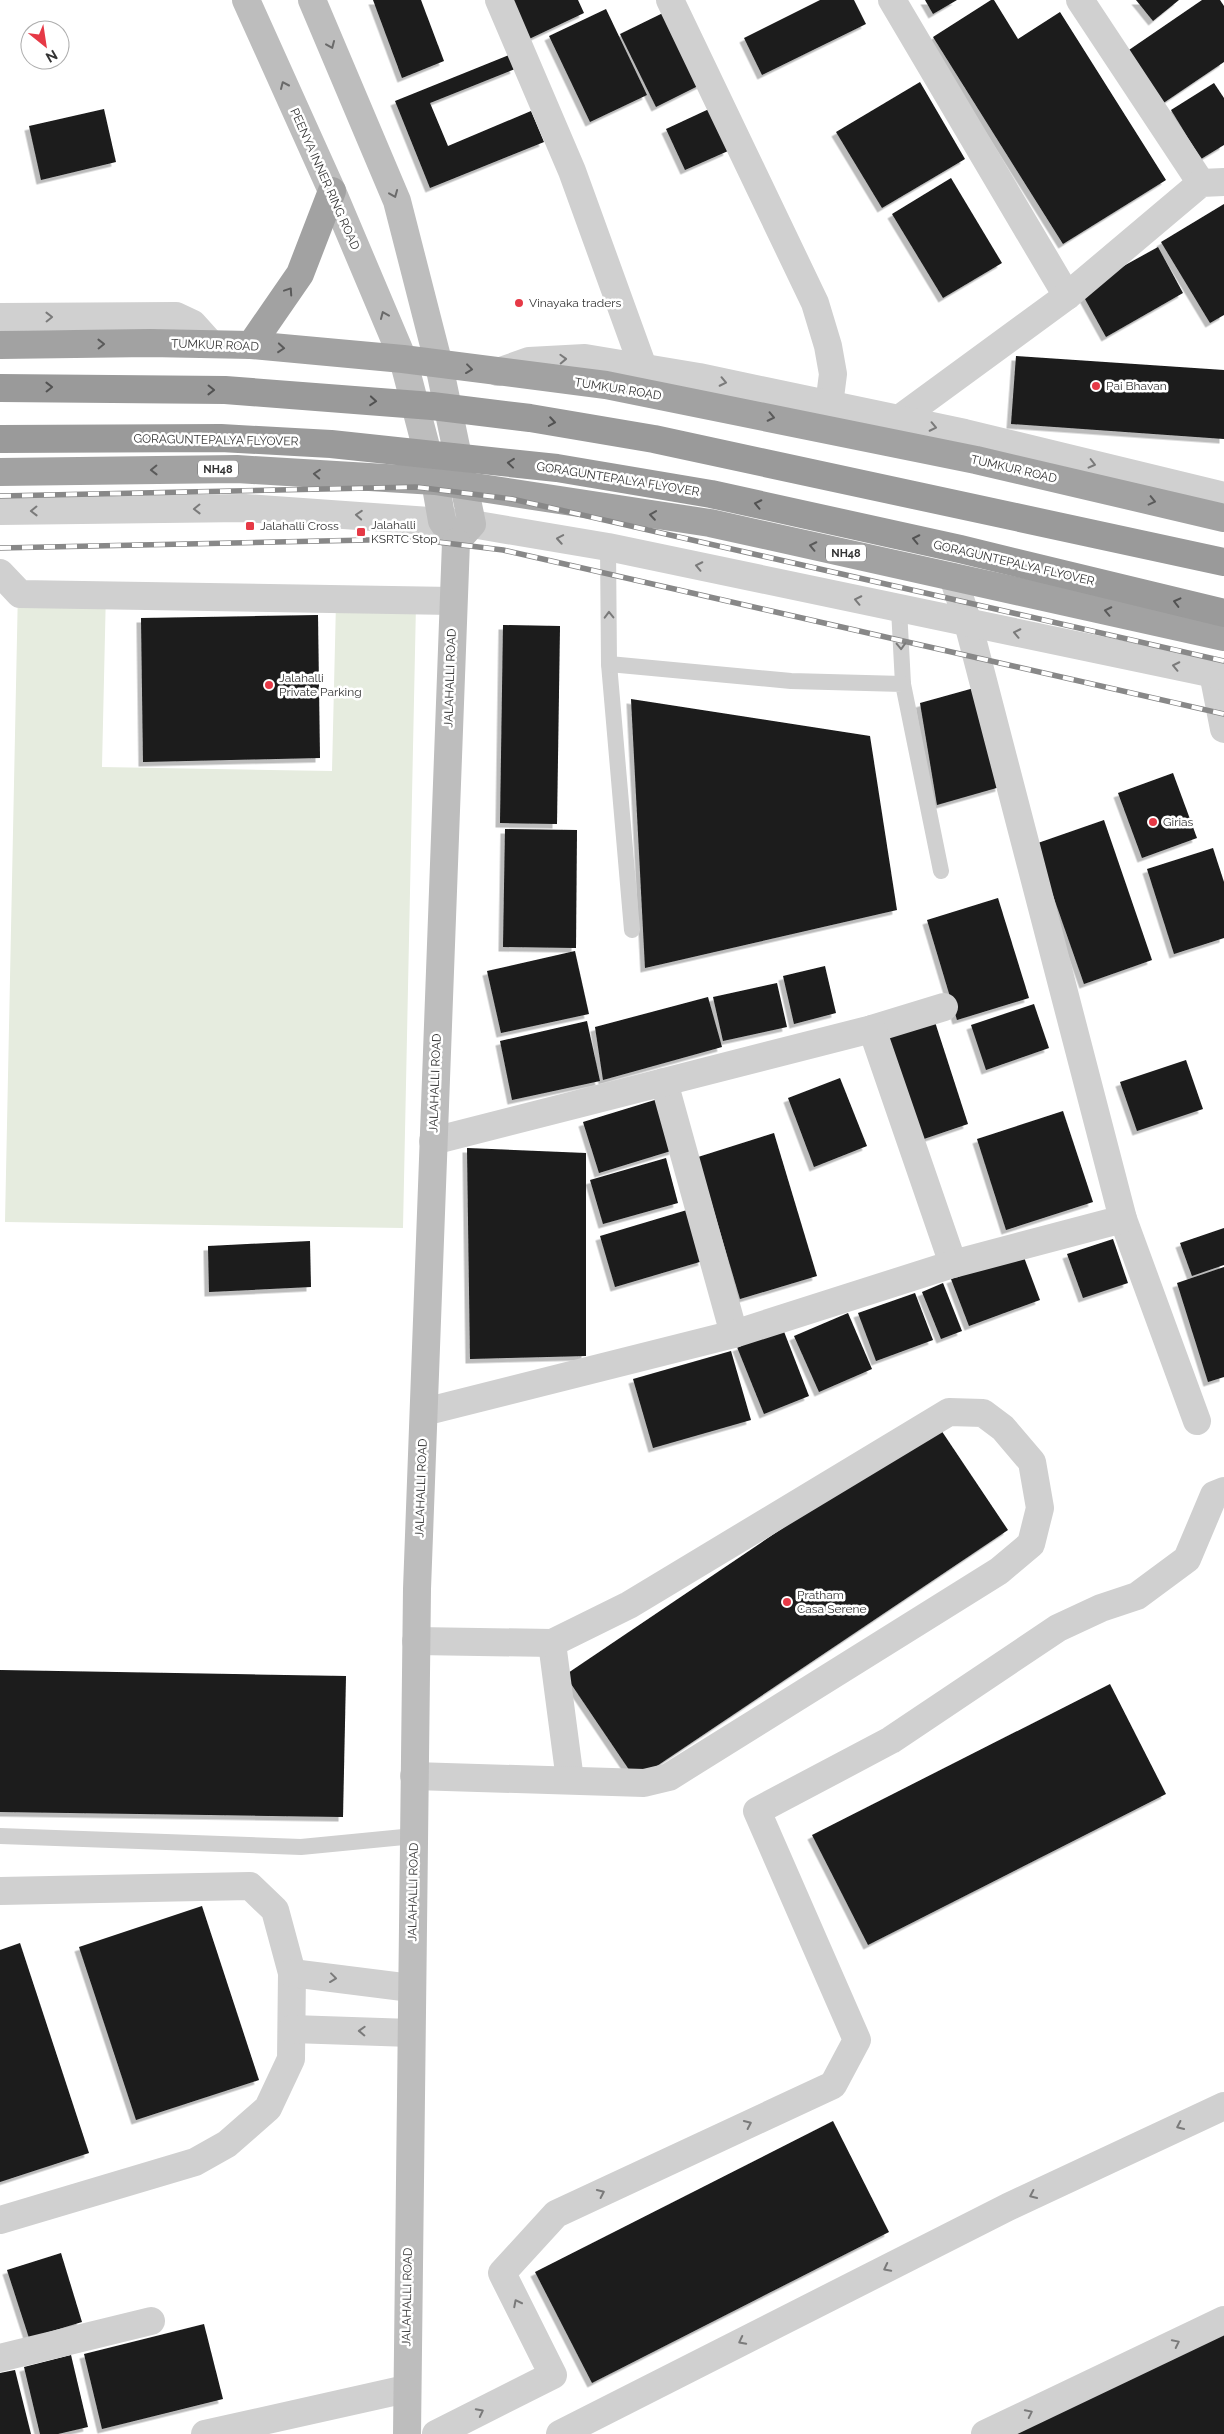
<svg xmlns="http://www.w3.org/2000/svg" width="1224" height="2434" viewBox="0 0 1224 2434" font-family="Raleway,sans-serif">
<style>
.green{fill:#e6ecdf}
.building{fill:#1a1a1a;filter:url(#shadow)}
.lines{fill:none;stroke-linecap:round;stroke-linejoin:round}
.service{stroke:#d0d0d0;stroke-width:16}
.minor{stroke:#d0d0d0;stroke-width:28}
.tertiary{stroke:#d0d0d0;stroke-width:28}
.secondary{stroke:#bdbdbd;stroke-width:28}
.trunk{stroke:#a2a2a2;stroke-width:28}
.rail-casing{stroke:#888;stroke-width:5.5}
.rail{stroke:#fff;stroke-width:4;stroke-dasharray:11;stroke-linecap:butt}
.motorway-bridge{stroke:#9a9a9a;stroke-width:28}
.oneway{stroke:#6a6a6a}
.oneway2{stroke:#5a5a5a}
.oneway3{stroke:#7a7a7a}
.oneway4{stroke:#525252}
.poi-dot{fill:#e63946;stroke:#fff;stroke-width:2}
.labels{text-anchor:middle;stroke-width:5;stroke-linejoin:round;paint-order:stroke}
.shield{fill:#fff;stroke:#707070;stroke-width:1}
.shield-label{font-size:11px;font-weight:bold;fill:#333}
.street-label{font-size:12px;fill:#333;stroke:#fff}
.poi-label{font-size:12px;fill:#333;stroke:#fff;text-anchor:start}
</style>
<defs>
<filter id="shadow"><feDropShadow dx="-4.5" dy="4.5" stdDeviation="0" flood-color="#0004"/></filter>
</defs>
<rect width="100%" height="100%" fill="#fff"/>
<!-- green -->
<path class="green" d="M18,588L106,590L102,767L332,771L336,602L416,604L403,1228L5,1222Z"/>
<!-- building -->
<g class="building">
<path d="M373,0H421L444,61L402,78Z"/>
<path d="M509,0H578L584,13L527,40Z"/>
<path d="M820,0H854L866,24L762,75L744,38Z"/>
<path d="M925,0H957L933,14Z"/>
<path d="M991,0H994L1018,39L1060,12L1166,180L1063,244L933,37Z"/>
<path d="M1136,0H1179L1153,21Z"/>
<path d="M1202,0H1220L1224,6V62L1162,104L1126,52Z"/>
<path d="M606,9L647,95L590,122L549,36Z"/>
<path d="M667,11L702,84L656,107L620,34Z"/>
<path d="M509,55L515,69L430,103L448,146L531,111L544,142L430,188L395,101Z"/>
<path d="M920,82L965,159L882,208L836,132Z"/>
<path d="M1214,83L1224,98V145L1201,159L1171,110Z"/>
<path d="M104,109L116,162L41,180L29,126Z"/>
<path d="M709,109L728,151L685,170L666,129Z"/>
<path d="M951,178L1002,263L943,298L892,214Z"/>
<path d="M1224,204V315L1210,323L1161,242Z"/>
<path d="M1158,247L1183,293L1106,337L1080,290Z"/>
<path d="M1016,356L1224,370V439L1011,424Z"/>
<path d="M318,615L320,758L143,762L141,618Z"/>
<path d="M503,625L560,626L557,824L500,823Z"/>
<path d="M974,688L1000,787L937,805L920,703Z"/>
<path d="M631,699L870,736L897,910L645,968Z"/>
<path d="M1173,773L1197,838L1142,858L1118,793Z"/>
<path d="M1104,820L1152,960L1084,984L1035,844Z"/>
<path d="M505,829L577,830L576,948L503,947Z"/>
<path d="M1213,848L1224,882V938L1174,954L1147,869Z"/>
<path d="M998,898L1029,998L957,1020L927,920Z"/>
<path d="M575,951L589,1014L501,1033L487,971Z"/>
<path d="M825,966L836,1013L794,1024L783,976Z"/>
<path d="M777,983L787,1027L723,1041L713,997Z"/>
<path d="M708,997L722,1047L603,1080L595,1027Z"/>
<path d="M1034,1004L1049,1048L986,1070L971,1025Z"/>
<path d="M587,1021L600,1081L512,1100L500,1041Z"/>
<path d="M935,1022L968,1124L915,1142L882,1040Z"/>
<path d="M1186,1060L1203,1109L1137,1131L1120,1082Z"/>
<path d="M840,1078L867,1146L814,1167L788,1098Z"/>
<path d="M658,1099L674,1150L599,1173L583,1122Z"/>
<path d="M1063,1111L1093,1202L1006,1230L977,1139Z"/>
<path d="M774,1133L817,1276L740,1299L698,1157Z"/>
<path d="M467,1148L586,1153V1356L470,1359Z"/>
<path d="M666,1158L678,1203L603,1224L590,1180Z"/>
<path d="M687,1210L703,1261L615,1287L600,1236Z"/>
<path d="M1224,1228V1265L1192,1276L1180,1243Z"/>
<path d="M1113,1239L1128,1283L1083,1298L1067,1254Z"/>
<path d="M310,1241L311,1287L209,1292L208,1246Z"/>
<path d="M1022,1252L1040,1300L969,1326L951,1279Z"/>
<path d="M1224,1267V1377L1208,1382L1177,1283Z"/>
<path d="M943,1283L962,1331L941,1339L922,1292Z"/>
<path d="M915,1293L933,1340L876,1361L858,1313Z"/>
<path d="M848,1313L872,1369L819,1392L794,1336Z"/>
<path d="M783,1329L809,1396L764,1414L737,1347Z"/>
<path d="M731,1351L751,1420L653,1448L633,1379Z"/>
<path d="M937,1424L1008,1530L636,1780L565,1675Z"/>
<path d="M0,1670L346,1676L343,1817L0,1812Z"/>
<path d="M1110,1684L1166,1794L868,1945L812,1835Z"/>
<path d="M202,1906L259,2080L136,2120L79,1947Z"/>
<path d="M20,1943L89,2153L0,2182V1950Z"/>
<path d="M833,2121L889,2232L592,2383L535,2272Z"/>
<path d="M61,2253L82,2322L29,2338L7,2270Z"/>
<path d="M204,2324L223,2399L102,2429L84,2354Z"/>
<path d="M1224,2334V2434H1010Z"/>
<path d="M71,2355L88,2427L58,2434H40L24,2367Z"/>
<path d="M15,2370L31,2434H0V2373Z"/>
</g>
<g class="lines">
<!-- service -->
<g class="service">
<path d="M608,547L609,664L632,930"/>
<path d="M899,609L903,684"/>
<path d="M609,664L791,681L903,684L941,871"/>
<path d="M0,1836L301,1847L414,1836"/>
</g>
<!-- minor -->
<g class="minor">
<path d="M499,0L572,171L643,367"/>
<path d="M670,0L815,303L828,346L833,374L829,405"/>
<path d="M892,0L1067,296"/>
<path d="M1080,0L1201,183"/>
<path d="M899,419L1067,296L1201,183L1224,182"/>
<path d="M0,573L20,594L453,601"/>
<path d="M1213,673L1224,729"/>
<path d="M872,1029L944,1007"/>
<path d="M664,1082L734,1334"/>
<path d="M433,1141L872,1029L953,1264"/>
<path d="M1123,1219L1197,1421"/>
<path d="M424,1412L734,1334L953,1264L1123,1219L968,623L953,577"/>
<path d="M552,1643L570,1780"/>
<path d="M414,1776L644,1783L669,1777L999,1571L1031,1544L1040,1508L1032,1462L1003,1428L983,1413L949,1412L629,1605L552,1643L416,1641"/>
<path d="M0,1891L250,1886L275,1910L292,1973L291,2059L268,2108L227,2144L195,2162L0,2220"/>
<path d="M292,1973L411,1988"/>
<path d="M292,2029L411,2033"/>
<path d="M0,2358L151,2321"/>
<path d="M205,2434L406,2389"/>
<path d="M436,2434L553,2375L502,2273L556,2214L833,2085L857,2040L757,1811L891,1740L1058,1628L1101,1608L1137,1596L1187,1559L1214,1495L1224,1491"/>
<path d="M560,2434L1008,2207L1224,2106"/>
<path d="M985,2434L1224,2320"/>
</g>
<!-- tertiary -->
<g class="tertiary">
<path d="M0,317L176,316L193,324L211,344"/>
<path d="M498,372L529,361L585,358L699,377L965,433L1224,496"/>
<path d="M0,511L245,508L472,524L608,547L1224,676"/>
</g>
<!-- secondary -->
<g class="secondary">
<path d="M246,0L332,191L403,359L435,481L442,521L456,542"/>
<path d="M312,0L397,201L439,365L472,524L456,542"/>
<path d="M407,2434L417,1589L456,542"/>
</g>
<!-- trunk -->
<g class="trunk">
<path d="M0,345L150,343L251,345L403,359L606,385L976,460L1224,518"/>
<path d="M251,345L300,274L332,191"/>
<path d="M0,472L237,469L435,481L710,523L1224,637"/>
</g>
<!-- rail casing -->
<g class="rail-casing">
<g id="rail">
<path d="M0,496L416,487L512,499L1224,661"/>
<path d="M0,548L413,539L503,550L1224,714"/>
</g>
</g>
<!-- rail -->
<use href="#rail" class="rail"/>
<!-- motorway-bridge -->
<g class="motorway-bridge">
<path d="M0,388L225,390L432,406L530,418L654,439L1224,562"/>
<path d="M0,439L221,438L331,444L557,468L711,494L960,549L1224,613"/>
</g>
</g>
<!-- one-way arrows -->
<defs><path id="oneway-chevron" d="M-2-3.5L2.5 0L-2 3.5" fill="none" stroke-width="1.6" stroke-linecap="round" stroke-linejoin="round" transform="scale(1.25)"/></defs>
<g class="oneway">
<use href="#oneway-chevron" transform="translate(331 45) rotate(67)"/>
<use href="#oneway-chevron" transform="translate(284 85) rotate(-114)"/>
<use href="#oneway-chevron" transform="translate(394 194) rotate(68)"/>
<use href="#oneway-chevron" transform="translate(384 315) rotate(-113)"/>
</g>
<g class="oneway2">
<use href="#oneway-chevron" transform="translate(289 291) rotate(-56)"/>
<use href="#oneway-chevron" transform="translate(101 344) rotate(-1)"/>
<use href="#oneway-chevron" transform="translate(281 348) rotate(5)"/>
<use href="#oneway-chevron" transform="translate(469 369) rotate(7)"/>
<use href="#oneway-chevron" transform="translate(771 417) rotate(12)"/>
<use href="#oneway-chevron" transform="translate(154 470) rotate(179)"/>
<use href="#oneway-chevron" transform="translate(317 474) rotate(-176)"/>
<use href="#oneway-chevron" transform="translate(1152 501) rotate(13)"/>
<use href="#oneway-chevron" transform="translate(653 515) rotate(-172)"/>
<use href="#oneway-chevron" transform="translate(813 546) rotate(-168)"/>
<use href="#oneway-chevron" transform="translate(1108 611) rotate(-168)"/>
</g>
<g class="oneway3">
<use href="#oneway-chevron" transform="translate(49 317) rotate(-1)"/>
<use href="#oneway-chevron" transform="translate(563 359) rotate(-2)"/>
<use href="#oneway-chevron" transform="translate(723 382) rotate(12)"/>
<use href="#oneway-chevron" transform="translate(933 427) rotate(12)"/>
<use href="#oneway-chevron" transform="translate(1092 464) rotate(14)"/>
<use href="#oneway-chevron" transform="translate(197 509) rotate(179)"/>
<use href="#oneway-chevron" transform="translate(34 511) rotate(179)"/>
<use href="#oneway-chevron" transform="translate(359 515) rotate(-176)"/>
<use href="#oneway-chevron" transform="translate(560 539) rotate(-170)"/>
<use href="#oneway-chevron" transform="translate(699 566) rotate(-168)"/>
<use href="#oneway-chevron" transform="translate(858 600) rotate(-168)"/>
<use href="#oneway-chevron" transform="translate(609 615) rotate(-91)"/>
<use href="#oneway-chevron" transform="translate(1017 633) rotate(-168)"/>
<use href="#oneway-chevron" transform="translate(901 646) rotate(88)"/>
<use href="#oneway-chevron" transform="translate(1176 666) rotate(-168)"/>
<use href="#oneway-chevron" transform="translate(333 1978) rotate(7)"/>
<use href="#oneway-chevron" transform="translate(362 2031) rotate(-178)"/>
<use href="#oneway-chevron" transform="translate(748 2124) rotate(-25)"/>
<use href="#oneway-chevron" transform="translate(1180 2126) rotate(155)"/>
<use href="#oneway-chevron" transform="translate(601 2193) rotate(-25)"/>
<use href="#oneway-chevron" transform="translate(1033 2195) rotate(155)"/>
<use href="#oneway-chevron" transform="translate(887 2268) rotate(153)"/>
<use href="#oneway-chevron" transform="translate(517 2303) rotate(-117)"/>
<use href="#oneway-chevron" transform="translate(742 2341) rotate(153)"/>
<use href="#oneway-chevron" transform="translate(1176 2343) rotate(-26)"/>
<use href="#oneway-chevron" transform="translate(480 2412) rotate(-27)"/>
<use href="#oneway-chevron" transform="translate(1029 2413) rotate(-26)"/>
</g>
<g class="oneway4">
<use href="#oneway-chevron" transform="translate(49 387) rotate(-1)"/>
<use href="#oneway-chevron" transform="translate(211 390) rotate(1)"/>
<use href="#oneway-chevron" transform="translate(373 401) rotate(5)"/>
<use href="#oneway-chevron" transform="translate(552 422) rotate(9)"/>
<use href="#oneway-chevron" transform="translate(511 463) rotate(-174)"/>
<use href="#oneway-chevron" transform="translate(758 504) rotate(-168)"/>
<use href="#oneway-chevron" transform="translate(916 539) rotate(-168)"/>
<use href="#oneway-chevron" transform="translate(1177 602) rotate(-166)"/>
</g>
<!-- markers -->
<g class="poi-dot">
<circle cx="519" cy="303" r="5"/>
<circle cx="1096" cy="386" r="5"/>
<rect x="245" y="521" width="10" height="10" rx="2.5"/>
<rect x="356" y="527" width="10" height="10" rx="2.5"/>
<circle cx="269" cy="685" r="5"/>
<circle cx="1153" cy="822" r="5"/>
<circle cx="787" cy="1602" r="5"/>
</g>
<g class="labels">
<!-- shield labels -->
<g class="shield">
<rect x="198" y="460.5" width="40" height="17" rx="4"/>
<rect x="826" y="544.5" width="40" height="17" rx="4"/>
</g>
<g class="shield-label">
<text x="218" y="473">NH48</text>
<text x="846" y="557">NH48</text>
</g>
<!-- street labels -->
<g class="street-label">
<text transform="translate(325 179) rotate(66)" y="4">PEENYA INNER RING ROAD</text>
<text transform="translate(215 345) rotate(2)" y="4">TUMKUR ROAD</text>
<text transform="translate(618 389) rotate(9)" y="4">TUMKUR ROAD</text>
<text transform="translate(216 440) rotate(1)" y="4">GORAGUNTEPALYA FLYOVER</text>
<text transform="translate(1014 469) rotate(13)" y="4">TUMKUR ROAD</text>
<text transform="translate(618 479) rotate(9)" y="4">GORAGUNTEPALYA FLYOVER</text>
<text transform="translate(1014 563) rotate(13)" y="4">GORAGUNTEPALYA FLYOVER</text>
<text transform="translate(450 678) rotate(-88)" y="4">JALAHALLI ROAD</text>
<text transform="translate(435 1083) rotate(-88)" y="4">JALAHALLI ROAD</text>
<text transform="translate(421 1488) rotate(-88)" y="4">JALAHALLI ROAD</text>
<text transform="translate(413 1892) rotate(-89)" y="4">JALAHALLI ROAD</text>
<text transform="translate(407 2297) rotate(-89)" y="4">JALAHALLI ROAD</text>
</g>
<!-- poi labels -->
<g class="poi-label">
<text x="529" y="307">Vinayaka traders</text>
<text x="1106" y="390">Pai Bhavan</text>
<text x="371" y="529">Jalahalli<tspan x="371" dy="14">KSRTC Stop</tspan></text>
<text x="260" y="530">Jalahalli Cross</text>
<text x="279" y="682">Jalahalli<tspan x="279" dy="14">Private Parking</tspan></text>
<text x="1163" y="826">Girias</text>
<text x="797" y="1599">Pratham<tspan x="797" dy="14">Casa Serene</tspan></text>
</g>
</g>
<!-- north arrow -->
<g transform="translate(45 45) rotate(150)"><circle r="24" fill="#ffffff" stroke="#adadad"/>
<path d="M0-4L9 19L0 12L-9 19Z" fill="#e63946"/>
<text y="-8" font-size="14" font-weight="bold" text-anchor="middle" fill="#333333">N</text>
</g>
</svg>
